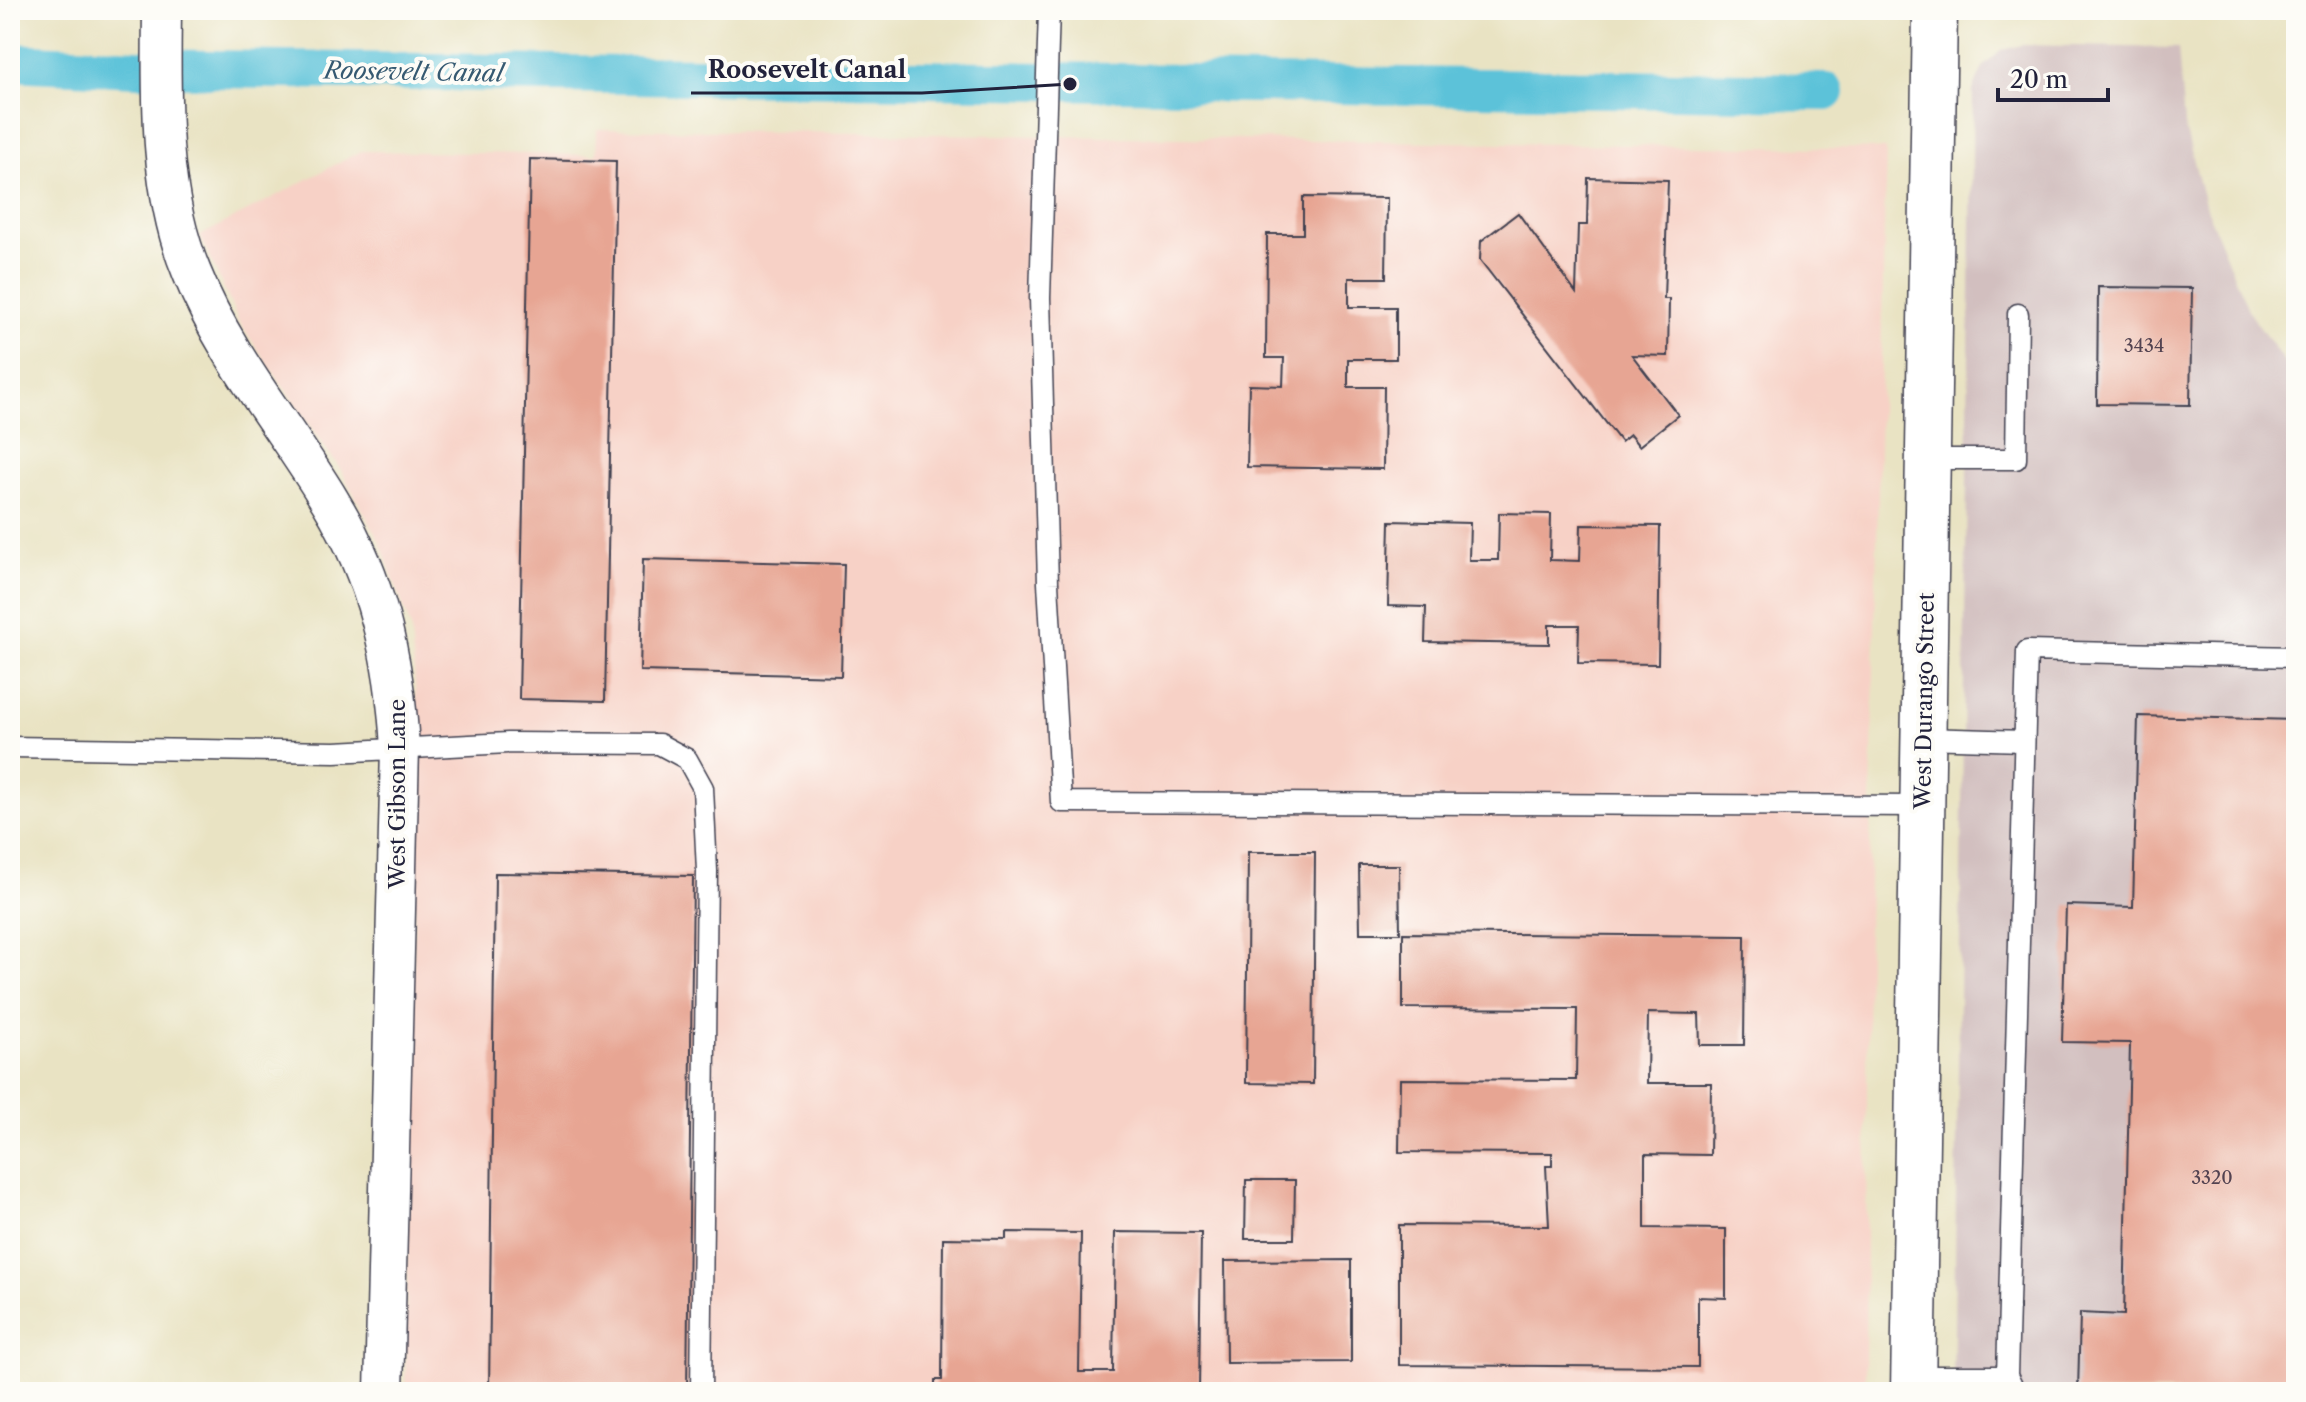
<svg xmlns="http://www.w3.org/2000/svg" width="2306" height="1402" viewBox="0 0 2306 1402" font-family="'Libre Caslon Text',serif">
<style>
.built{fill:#f7d1c6}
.industrial{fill:#d2bfbf}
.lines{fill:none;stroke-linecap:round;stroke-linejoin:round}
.canal{stroke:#5bc2d9;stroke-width:38}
.building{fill:#e7a593}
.service-casing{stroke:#403f4f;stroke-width:23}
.minor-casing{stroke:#403f4f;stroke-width:41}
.tertiary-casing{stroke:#403f4f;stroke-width:47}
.service{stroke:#fff;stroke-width:20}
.minor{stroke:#fff;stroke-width:38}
.tertiary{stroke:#fff;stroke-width:44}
.labels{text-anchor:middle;stroke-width:8;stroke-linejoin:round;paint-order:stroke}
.number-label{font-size:18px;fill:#534351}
.street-label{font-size:22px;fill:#22223b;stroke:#fdfcf7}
.water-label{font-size:24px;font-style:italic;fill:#365a72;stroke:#fdfcf7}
.leader{fill:none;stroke:#22223b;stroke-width:3}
.callout-dot{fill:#22223b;stroke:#fdfcf7;stroke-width:3}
.callout-label{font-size:24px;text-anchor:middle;font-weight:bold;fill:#22223b;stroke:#fdfcf7;stroke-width:8;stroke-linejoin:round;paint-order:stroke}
</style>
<rect width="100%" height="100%" fill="#fdfcf7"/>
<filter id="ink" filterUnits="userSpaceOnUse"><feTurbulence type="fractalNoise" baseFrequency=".0125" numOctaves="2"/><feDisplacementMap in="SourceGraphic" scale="16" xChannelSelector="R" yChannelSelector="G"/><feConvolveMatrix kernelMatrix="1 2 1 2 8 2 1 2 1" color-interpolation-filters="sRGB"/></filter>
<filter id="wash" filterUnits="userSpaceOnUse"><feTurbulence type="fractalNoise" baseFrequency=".006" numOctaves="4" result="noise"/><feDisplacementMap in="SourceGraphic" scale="32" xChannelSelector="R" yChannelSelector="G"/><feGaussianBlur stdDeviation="1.8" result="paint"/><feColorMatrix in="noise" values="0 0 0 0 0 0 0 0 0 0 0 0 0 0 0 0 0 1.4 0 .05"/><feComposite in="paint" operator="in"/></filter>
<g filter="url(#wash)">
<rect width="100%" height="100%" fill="#e9e3c3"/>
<!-- built -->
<path class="built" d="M597,129L1886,149L1868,929L1865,1392H405L418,728L411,628L380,542L342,472L239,322L200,236L361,151L596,155Z"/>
<!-- industrial -->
<path class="industrial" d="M2022,45L2178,48L2184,124L2206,208L2249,312L2296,379V1392H1953L1973,90L1984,66L2002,50Z"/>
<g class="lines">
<!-- canal -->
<path class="canal" d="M10,62L137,68L1826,92"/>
</g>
<g id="blocks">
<!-- building -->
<g class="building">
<path d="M530,159L616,161L605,701L519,699Z"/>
<path d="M1588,178L1668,180L1664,299H1669L1668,356L1632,355L1678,415L1639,446L1630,435L1621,442L1480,260L1481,241L1518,213L1576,293L1578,225H1587Z"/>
<path d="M1303,197L1387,198L1386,278H1349V307H1396V359H1348V387H1384L1383,469L1247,467L1249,385L1283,386L1284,358H1266L1267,234H1303Z"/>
<path d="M2098,287L2192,288L2190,405L2097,404Z"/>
<path d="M1499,513L1551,514L1550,560L1580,561L1581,525L1660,526L1658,664L1578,663L1579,625H1549V644L1425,642L1426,607L1388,606L1390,521L1470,523L1469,560H1498Z"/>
<path d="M643,559L844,564L841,676L640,671Z"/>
<path d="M2138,716L2296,720V1392H2078L2080,1313L2124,1315L2130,1043L2062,1042L2066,905L2133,907Z"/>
<path d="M1248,852H1315L1313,1084L1246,1083Z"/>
<path d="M1359,865H1399L1400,933H1360Z"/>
<path d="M495,873L693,876L687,1392H489Z"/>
<path d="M1403,933L1745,936L1744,1045H1700L1699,1014L1648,1013L1647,1083H1711L1710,1155L1645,1154V1228L1726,1229V1298L1698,1297V1367L1399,1365V1225L1549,1226L1546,1166H1552V1153L1399,1152L1400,1079L1576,1080L1577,1009L1403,1008Z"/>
<path d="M1246,1180H1295L1294,1239H1245Z"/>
<path d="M1006,1232L1081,1233L1079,1372H1113L1115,1232L1201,1233L1199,1392H935V1380H942L943,1238L1006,1239Z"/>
<path d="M1351,1260V1362L1226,1363L1225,1261Z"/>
</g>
</g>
</g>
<g filter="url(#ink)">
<use href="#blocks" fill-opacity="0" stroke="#403f4f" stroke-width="2"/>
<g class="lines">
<!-- service casing -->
<g class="service-casing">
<g id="service">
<path d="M1049,10L1040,298L1048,583L1061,802L1922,806"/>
<path d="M1927,459H2016L2018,314"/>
<path d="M1923,738L2024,741"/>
<path d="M10,747L335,752L508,743L659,744L687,759L703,788L707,871L701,1392"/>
<path d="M1914,1376H2007"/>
<path d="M2015,1392L2007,1376L2027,651L2296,657"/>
</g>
</g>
<!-- minor casing -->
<g class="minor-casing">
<path id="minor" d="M162,10C161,96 158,192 192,273C225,356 284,425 330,501C377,578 395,659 400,748L384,1392"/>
</g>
<!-- tertiary casing -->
<g class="tertiary-casing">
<path id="tertiary" d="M1913,1392L1935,10"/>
</g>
<!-- service -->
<use href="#service" class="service"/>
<!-- minor -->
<use href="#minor" class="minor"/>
<!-- tertiary -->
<use href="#tertiary" class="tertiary"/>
</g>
</g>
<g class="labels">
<!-- number labels -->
<g class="number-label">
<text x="2144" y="352">3434</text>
<text x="2212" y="1184">3320</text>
</g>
<!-- street labels -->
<g class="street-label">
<text transform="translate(1924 701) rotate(-89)" y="8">West Durango Street</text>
<text transform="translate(397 794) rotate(-90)" y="8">West Gibson Lane</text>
</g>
<!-- water labels -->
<g class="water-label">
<text transform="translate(414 72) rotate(1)" y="8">Roosevelt Canal</text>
</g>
</g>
<!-- callouts -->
<path class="leader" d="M1070 84L922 93H691"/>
<circle class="callout-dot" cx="1070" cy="84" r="8"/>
<g class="callout-label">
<text x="807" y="78">Roosevelt Canal</text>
</g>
<!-- margin -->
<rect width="2306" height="1402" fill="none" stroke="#fdfcf7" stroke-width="40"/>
<!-- scale -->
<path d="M1998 88v12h110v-12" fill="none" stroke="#22223b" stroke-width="4"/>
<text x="2010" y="88" font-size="24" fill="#22223b" stroke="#fdfcf7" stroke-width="6" paint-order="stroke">20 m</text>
</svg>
